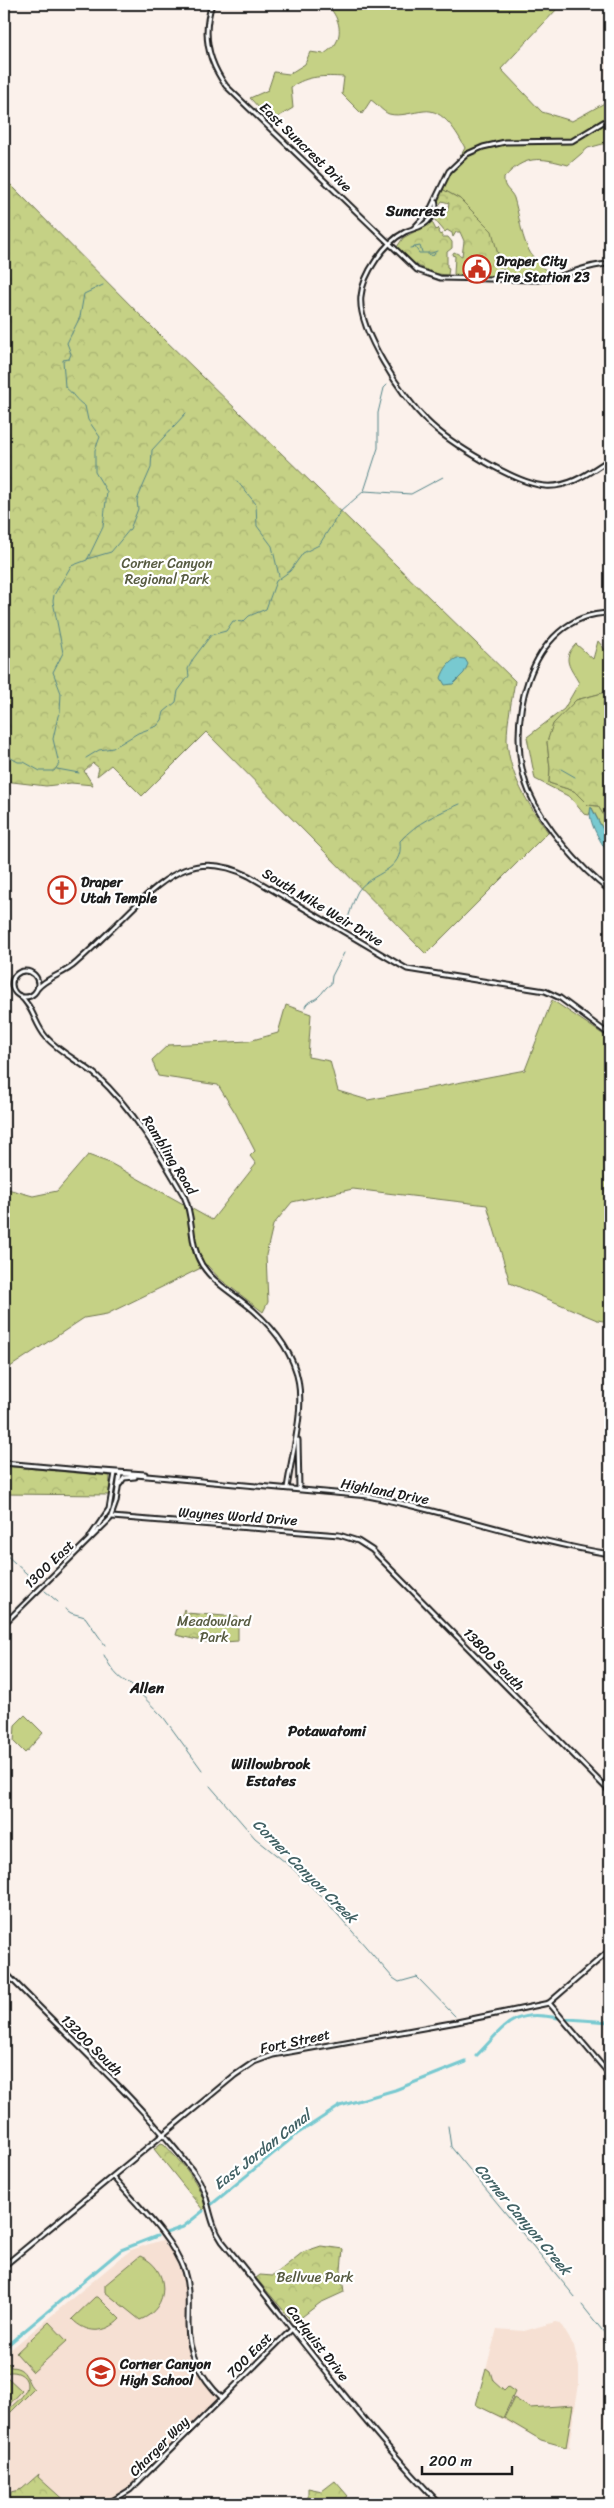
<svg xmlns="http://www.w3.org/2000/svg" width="614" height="2508" viewBox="0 0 614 2508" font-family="Sriracha,sans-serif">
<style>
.built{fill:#f6e0d3}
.green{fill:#c5d185;stroke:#707650}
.forest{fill:url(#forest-crowns);stroke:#707650}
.water{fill:#78c9d0;stroke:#538488}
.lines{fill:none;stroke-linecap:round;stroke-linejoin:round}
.stream{stroke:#538488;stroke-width:1}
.canal{stroke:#78c9d0;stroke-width:3}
.secondary-casing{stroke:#1c1c1c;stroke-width:7}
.secondary{stroke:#fff;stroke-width:3}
.labels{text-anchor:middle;stroke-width:4.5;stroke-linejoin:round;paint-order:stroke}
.street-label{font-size:14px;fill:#1c1c1c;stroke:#fff}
.poi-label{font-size:14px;font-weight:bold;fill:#1c1c1c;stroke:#fff;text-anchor:start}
.park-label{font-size:14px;fill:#575b41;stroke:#fff}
.neighbourhood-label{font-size:15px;font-weight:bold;fill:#1c1c1c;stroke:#fff}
.water-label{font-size:15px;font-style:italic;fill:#416164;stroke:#fff}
</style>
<defs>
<pattern id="forest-crowns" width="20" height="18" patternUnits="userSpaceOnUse" patternTransform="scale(1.25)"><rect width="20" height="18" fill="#c5d185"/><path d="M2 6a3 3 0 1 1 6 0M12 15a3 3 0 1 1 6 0" fill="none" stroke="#a9b372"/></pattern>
</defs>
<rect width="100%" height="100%" fill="#fbf1eb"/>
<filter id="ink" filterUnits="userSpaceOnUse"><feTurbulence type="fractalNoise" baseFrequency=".02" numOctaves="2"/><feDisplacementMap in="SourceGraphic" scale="10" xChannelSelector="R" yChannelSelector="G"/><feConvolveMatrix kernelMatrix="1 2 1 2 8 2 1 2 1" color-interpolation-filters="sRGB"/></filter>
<g filter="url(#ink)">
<!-- built -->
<g class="built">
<path d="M162,2240L174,2256L183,2279L186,2297V2335L191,2357L198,2373L216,2396V2401L129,2487L110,2500L97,2504H68L38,2477V2474L22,2489L11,2492L4,2474V2355L122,2257L131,2250Z"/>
<path d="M555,2322L560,2323L574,2346L579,2367V2384L569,2445L571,2448L541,2440L476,2405L497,2329L524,2331Z"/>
</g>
<!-- green -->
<g class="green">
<path d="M326,4H581L577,9H557L501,69L542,112L572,121L610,100V142L588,148L568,165C540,157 524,155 504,178C503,189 511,190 514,198C523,229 521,254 550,273L503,277V263L497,251L460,199L442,189L465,148C458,134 443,108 424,111C413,112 400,117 389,114C383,112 376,103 371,100L362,114L342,94L344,77C324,76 308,75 291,87L293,108L271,121L250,98L268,90L274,72L289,74L305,64L310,52L324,54C328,51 334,47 336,43C344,29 336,13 326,4Z"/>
<path d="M598,641L610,656V691L576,700L547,742L550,769L549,783L574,791L588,805L598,806L610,825V843L592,808L589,815L584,814L570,797L535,779L527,737L564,709L579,683C570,667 561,659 576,644L593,659Z"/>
<path d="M552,1000L610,1039V1322L597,1320L510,1283L487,1205L353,1189L292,1202L273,1225L266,1255L268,1302L263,1312L220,1279L207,1265L107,1314L84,1318L4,1371V1188L33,1196L57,1191L88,1155L110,1163L212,1220L256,1164L250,1156L255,1151L236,1114L218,1085L158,1076L152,1060L168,1045L249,1041L278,1033L286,1005L311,1014L308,1057L330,1061L338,1091L368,1100L525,1070Z"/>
<path d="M25,1715L43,1733L25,1753L14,1742L15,1725Z"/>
<path d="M140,2256C170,2268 171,2308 140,2320L105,2292V2285Z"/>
<path d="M95,2297H98L120,2319C106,2334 86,2334 72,2319Z"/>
<path d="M49,2322L67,2341L33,2372L16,2353Z"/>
<path d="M9,2363L11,2367C29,2368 25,2382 34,2389L4,2419V2414C10,2407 22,2399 26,2390C31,2376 15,2368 4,2374V2368Z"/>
<path d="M486,2368L490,2371L493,2381L504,2391L508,2387L515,2392L503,2418L476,2405Z"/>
<path d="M6,2376L22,2391L4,2410V2378Z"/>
<path d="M514,2398L530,2408L573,2405L566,2447L541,2440L504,2418Z"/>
</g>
<!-- forest -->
<g class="forest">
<path d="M4,178L161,336L515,681C512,700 507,720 507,740C509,775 528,804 548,832L426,954L206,732L142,796L111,765L97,776L99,768L93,763L84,771L93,785L71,783L46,786L4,781Z"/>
<path d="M442,189L460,199L492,231L498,255L503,263V277L456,276L454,274L455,256L452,255L454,252L462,256L464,241L460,232H456L453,237L452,233L447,230L445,232L434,219L438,206L447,212L449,203L442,201L440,204L438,202Z"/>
<path d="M432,222L436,230L438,228L439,229L438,232L440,235L442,233V237H448L452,242V248L447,252V267L449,268L448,275C426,274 411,263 397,247L403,238Z"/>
<path d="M610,691V825L598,806L588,805L574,791L549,783L550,769L547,742L553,724L576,700Z"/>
<path d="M4,1466L110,1476L109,1495L4,1494Z"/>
<path d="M184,1609L186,1613L238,1617V1641L210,1643L176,1635Z"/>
<path d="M161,2143L164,2144C182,2164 200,2181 205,2208L203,2210L154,2149Z"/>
<path d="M321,2246L343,2249L341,2270L344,2292L320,2303L294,2323L256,2278L260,2275L273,2276L303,2252Z"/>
<path d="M39,2474L38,2477L68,2504H10L11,2492L22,2489Z"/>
<path d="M335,2481L348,2496L339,2504H308V2488L322,2491Z"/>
</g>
<!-- water -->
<g class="water">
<path d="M457,658L465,659L468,664L464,673L453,684L445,685L441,678C444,669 449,662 457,658Z"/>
<path d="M591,807L610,843V857C603,844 586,822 591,807Z"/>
</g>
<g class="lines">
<!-- stream -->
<g class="stream">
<path d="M415,247L419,253H432"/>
<path d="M410,248L420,246L422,252"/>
<path d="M432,253L437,251"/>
<path d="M428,254L433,256L435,253"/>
<path d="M237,481L256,504L257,526L272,546L279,576"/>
<path d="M364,491L411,494L443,477"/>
<path d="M87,559L111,552L130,529L138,509L137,500L151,468L152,450L186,413"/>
<path d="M4,754L18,762H24L40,771H54L59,764L53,739L58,716L60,712L61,693L53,672L63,653L53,601L54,595L71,566L87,560L89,556L103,527L107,492L95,472V450L100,437L88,420L85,406C76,401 73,393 65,387L63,360L69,359L71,354L67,343L80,317L84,294L103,285"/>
<path d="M86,758L99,750L113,748L138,733L157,726L162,720L164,712L176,702L178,691L189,676L188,669L193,659L211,635L226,631L233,621L243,622L249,616L266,609L276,581L290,571L303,553L319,545L340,512L364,491L378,448V413L384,388L387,385"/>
<path d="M57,769L79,773"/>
<path d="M561,769L575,777"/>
<path d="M346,923C350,914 354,898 358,891C372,871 404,873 400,841C417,822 437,814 460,804"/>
<path d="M305,1007C308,1000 312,1002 318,997C324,992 325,987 331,984L332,976L344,953"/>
<path d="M4,1553L37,1583"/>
<path d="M45,1591L58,1602"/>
<path d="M65,1609L71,1613L85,1617L105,1645"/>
<path d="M104,1655C110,1667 118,1680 131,1684L164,1718L202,1770"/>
<path d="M210,1786L255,1838L290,1866L325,1900L393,1978L399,1982L417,1977L455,2016"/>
<path d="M448,2126L451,2147L575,2297"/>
<path d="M582,2305L610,2340"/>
<path d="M5,2496L6,2504"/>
</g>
<!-- canal -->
<g class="canal">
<path d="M568,2019L610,2022"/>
<path d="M476,2056C505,2027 511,2008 558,2018"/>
<path d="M212,2204L297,2134L340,2106L395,2090L466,2062"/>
<path d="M166,2233L183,2227L203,2211"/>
<path d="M4,2348L121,2250L157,2236"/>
</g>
<!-- secondary casing -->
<g class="secondary-casing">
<g id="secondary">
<path d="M212,4C202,33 208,61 226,86L417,270L440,278L538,280C563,279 585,264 610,264"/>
<path d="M435,201C438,208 433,216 428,221C422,228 413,228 405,232C385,242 363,274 361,296C357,330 403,397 427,421C448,442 516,484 545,486C570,488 590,472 610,459"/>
<path d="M414,228L429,212L449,171L467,154L483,147L505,142L572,141L610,118"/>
<path d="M610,613C527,614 503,729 529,792C544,827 580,868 610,891"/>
<circle cx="25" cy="984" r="13"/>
<path d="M38,988C47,977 65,974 76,963C95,946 113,928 131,910C168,874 197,850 249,876L407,969L545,991L560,998L610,1035"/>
<path d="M20,996C33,1006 35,1025 46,1037C60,1053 81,1062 97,1076C133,1109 160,1154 184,1196C195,1219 188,1242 202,1265C215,1285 236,1295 253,1310C320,1370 299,1411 287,1488"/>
<path d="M298,1440L299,1489"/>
<path d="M4,1463L368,1496C450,1512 528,1541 610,1554"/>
<path d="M89,1470L145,1474"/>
<path d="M120,1484L124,1478L135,1477"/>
<path d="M112,1517L339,1535L358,1541L372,1550L610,1792"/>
<path d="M90,1537L109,1509L115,1473"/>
<path d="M4,1624L110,1519L116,1502L120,1474"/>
<path d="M4,1971C68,2038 140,2100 195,2174C210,2194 207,2220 222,2241C294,2329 361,2423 440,2504"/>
<path d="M549,2003L610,2075"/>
<path d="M113,2177C136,2204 172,2237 184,2271C190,2289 188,2305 188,2324C188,2353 201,2378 222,2398"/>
<path d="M4,2266L235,2075L254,2062L273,2055L457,2022L549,2003L610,1950"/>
<path d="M107,2504L130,2490L293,2328"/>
</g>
</g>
<!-- secondary -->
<use href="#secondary" class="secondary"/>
</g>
</g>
<!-- icons -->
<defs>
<g id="civic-ring" transform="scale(1.4375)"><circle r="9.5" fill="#fff" stroke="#c8321e" stroke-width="1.5"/><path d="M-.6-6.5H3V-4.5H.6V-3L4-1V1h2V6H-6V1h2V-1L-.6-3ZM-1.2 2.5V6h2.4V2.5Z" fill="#c8321e"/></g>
<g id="church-ring" transform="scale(1.4375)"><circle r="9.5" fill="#fff" stroke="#c8321e" stroke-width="1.5"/><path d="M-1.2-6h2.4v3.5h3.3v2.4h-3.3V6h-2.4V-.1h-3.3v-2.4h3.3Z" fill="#c8321e"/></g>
<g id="school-ring" transform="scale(1.4375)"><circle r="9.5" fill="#fff" stroke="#c8321e" stroke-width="1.5"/><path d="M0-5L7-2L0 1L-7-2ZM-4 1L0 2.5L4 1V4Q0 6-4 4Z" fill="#c8321e"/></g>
</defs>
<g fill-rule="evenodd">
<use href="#civic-ring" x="477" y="269"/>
<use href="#church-ring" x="62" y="890"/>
<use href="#school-ring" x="101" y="2372"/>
</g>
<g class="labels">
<!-- street labels -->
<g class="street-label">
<text transform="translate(306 147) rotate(44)" y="5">East Suncrest Drive</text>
<text transform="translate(323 907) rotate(31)" y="5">South Mike Weir Drive</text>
<text transform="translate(170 1155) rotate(58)" y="5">Rambling Road</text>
<text transform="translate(385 1491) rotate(11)" y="5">Highland Drive</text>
<text transform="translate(238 1516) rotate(4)" y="5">Waynes World Drive</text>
<text transform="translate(49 1564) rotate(-44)" y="5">1300 East</text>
<text transform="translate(494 1659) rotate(46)" y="5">13800 South</text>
<text transform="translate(295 2041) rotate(-12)" y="5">Fort Street</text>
<text transform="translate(92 2045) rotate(45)" y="5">13200 South</text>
<text transform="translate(318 2343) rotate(52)" y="5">Carlquist Drive</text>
<text transform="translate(249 2355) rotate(-45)" y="5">700 East</text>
<text transform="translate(159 2446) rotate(-45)" y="5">Charger Way</text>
</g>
<!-- poi labels -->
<g class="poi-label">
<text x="496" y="266">Draper City<tspan x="496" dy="16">Fire Station 23</tspan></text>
<text x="81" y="887">Draper<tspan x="81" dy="16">Utah Temple</tspan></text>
<text x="120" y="2369">Corner Canyon<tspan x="120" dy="16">High School</tspan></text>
</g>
<!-- park labels -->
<g class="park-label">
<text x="167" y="568">Corner Canyon<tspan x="167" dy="16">Regional Park</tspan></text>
<text x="214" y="1626">Meadowlard<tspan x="214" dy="16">Park</tspan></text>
<text x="315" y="2282">Bellvue Park</text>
</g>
<!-- neighbourhood labels -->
<g class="neighbourhood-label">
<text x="416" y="216">Suncrest</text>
<text x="147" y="1693">Allen</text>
<text x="327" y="1736">Potawatomi</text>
<text x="271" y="1769">Willowbrook<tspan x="271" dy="17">Estates</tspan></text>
</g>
<!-- water labels -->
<g class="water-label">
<text transform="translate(305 1871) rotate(45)" y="5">Corner Canyon Creek</text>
<text transform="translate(262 2150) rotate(-38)" y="5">East Jordan Canal</text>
<text transform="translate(523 2219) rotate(50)" y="5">Corner Canyon Creek</text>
</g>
</g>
<!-- margin -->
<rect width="614" height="2508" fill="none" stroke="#fff" stroke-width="20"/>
<rect x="10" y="10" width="594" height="2488" fill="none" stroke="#1c1c1c" stroke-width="2" filter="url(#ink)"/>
<!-- scale -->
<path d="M422 2466v8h90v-8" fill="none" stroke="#1c1c1c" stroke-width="2.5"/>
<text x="429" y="2466" font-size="15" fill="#1c1c1c" stroke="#ffffff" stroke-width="4" paint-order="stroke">200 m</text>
</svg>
